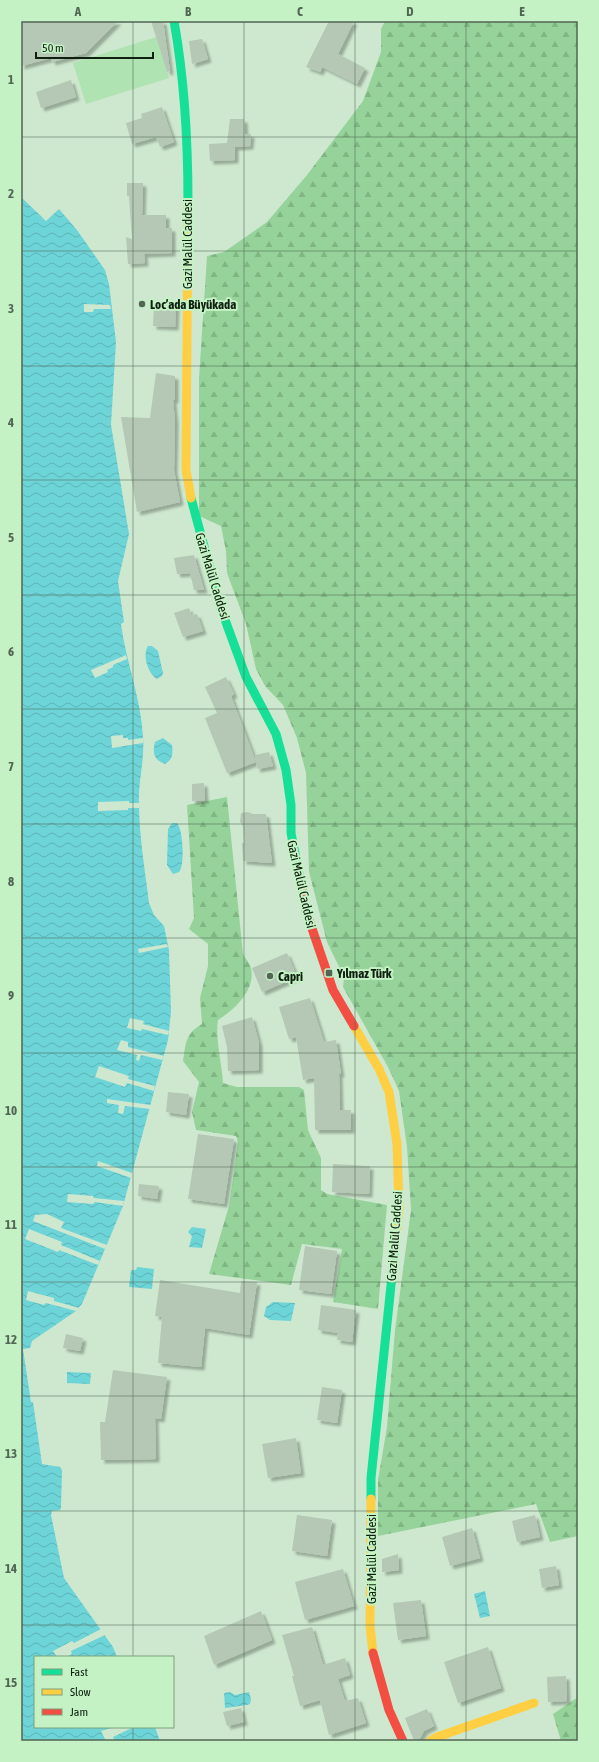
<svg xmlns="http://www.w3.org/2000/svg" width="599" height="1762" viewBox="0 0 599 1762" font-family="'Asap Condensed',sans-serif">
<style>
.green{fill:#afe3b1}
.forest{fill:url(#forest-firs)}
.water{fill:url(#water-waves)}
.pier{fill:#cee8cf}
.building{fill:#b4c8b5;filter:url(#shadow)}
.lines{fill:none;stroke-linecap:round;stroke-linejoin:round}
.fast{stroke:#16e098;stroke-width:9}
.slow{stroke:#ffcf43;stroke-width:9}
.jam{stroke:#f24e42;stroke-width:9}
.grid{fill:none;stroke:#526653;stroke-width:1;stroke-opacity:0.55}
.poi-dot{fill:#526653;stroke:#c4f2c5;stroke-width:1.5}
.labels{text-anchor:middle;stroke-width:4;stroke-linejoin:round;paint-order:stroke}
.street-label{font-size:13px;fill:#0f2010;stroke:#c4f2c5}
.poi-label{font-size:13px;font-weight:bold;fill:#0f2010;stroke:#c4f2c5;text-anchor:start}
.neatline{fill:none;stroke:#526653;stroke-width:1.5}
.grid-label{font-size:13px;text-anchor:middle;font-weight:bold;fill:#526653}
</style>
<defs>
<pattern id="forest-firs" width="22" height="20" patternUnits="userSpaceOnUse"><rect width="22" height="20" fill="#96d39a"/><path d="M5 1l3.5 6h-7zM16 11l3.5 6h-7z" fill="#80b584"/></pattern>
<pattern id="water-waves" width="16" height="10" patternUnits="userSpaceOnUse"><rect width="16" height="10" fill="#6dd4d7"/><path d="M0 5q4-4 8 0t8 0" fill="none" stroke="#5db6b8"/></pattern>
<filter id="shadow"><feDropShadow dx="3.5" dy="3.5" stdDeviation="1" flood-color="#0004"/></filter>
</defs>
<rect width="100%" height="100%" fill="#cee8cf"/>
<!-- green -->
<path class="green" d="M156,37L169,78L86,104L73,63Z"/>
<!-- forest -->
<g class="forest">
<path d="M385,21H578V1536L550,1542L536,1504L378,1536V1480L387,1427L395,1330L411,1210L407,1147L399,1091L388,1067L343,987L344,977L327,942L309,872L306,773L297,738L283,705L265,686L256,669L246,624L227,573L226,551L221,526L199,516V378L207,256L224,252L267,222L307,175L363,101L381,52V29Z"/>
<path d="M227,797L243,954C246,959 250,964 251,968C256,990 234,1010 218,1020C215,1037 222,1065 223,1083L237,1087H299L304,1090L308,1130L321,1158V1190L327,1194L387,1205L378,1309L333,1302L342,1249L302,1244L291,1285L209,1274L229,1206L238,1142L236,1136L196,1130L192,1112L199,1082L183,1061C186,1043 185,1034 202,1024L200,998L208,966V944L189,929L194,918L187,805Z"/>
<path d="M578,1697V1741H561L553,1714Z"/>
</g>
<!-- water -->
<g class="water">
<path d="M21,197L46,221L59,209L77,230L105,270L109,284L116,342L111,425L129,534L118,581L124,622L121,624C126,662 141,698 143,737C145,759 138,781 139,803C139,836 145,870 149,903L154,915L164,926L169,950L171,1012L168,1040L123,1206L82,1304L76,1311L32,1341L30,1348L23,1349L31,1402H33L42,1464L60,1467L62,1470L61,1508L60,1510L52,1511L51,1515L64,1578L113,1647L117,1657H35V1727H155L160,1741H21Z"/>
<path d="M148,646H152L158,651L163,673L162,676L157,679C148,674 142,655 148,646Z"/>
<path d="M163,738L172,745C173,754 173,759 165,764C154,760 152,753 155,742Z"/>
<path d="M172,823H177C183,829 185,866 179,872L173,874L167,865L168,829Z"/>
<path d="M192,1227L206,1229L202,1248L189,1247L192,1236L188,1232Z"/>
<path d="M137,1267L154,1269L152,1289L129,1287L131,1270H136Z"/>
<path d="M273,1302L295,1303L291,1321L270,1320L264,1316L266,1307Z"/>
<path d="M67,1372L91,1373L90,1384L67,1383Z"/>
<path d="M485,1591L490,1616L480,1618L474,1594Z"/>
<path d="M230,1692L235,1695L249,1692L251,1699L250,1704L247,1705L225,1708L224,1693Z"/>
</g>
<!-- pier -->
<g class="pier">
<path d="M84,304L110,305L111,309H94L93,312H84Z"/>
<path d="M126,655L127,659L113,665V667L107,670L108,672L95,678L91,670Z"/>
<path d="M123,735V738H128V740L143,738V743L112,748L111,736Z"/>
<path d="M129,801V803H139V808H128V810L98,811V802Z"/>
<path d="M167,944L168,947L139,953L138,949Z"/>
<path d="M130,1018L144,1021L143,1024L169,1031L168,1035L142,1029L141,1031L127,1028Z"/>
<path d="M121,1040L128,1042V1047L164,1056L162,1060L141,1055L139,1061L136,1060L137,1055L117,1050Z"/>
<path d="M99,1066L129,1076L128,1079L155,1086L154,1091L127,1083L125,1087L95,1077Z"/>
<path d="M107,1099L151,1105L150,1109L125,1106L123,1114L118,1113L119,1105L107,1103Z"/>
<path d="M98,1161L132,1173L131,1178L97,1166Z"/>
<path d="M68,1194L93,1196L94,1198L124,1201L123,1206L95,1202L93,1204L67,1202Z"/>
<path d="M47,1214L64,1222L61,1228L107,1245L105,1249L33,1221L35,1215Z"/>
<path d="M29,1229L62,1242L61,1245L100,1261L98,1265L59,1250L58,1252L25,1239Z"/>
<path d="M28,1291L54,1298V1301L79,1308L76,1311L46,1303L44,1305L26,1300Z"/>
<path d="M101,1629L105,1635L71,1651L72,1654L66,1657H57L53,1651L72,1641L74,1643Z"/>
<path d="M115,1727L118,1728L134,1727L113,1737L115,1741H106L101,1731Z"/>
</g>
<!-- building -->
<g class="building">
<path d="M21,21H118L86,53L52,62L51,58L21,66Z"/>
<path d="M151,21H163L170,71L167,72Z"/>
<path d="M329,21H354L338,54L365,68L357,84L322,67L320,72L306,67Z"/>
<path d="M202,39L208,59L192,64L189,41Z"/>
<path d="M71,80L76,97L41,108L36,92Z"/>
<path d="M162,107L174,142L160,147L156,137L132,144L126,123L142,118L141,114Z"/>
<path d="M230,119H244L245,134H251L250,146L235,147V160L210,161L209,144L227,143Z"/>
<path d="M127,183H143L142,215H166V228H172V253L144,254L145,263L128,264L126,237L132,239L129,196H127Z"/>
<path d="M154,305H176L175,327L153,326Z"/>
<path d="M156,373L175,376V400H173L175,421L174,470L180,502L137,512L121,417L150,418Z"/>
<path d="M194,555L204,590H194L190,573L177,574L174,558Z"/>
<path d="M189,608L191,615L197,614L203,631L183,637L174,613Z"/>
<path d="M226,677L234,694L231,696L256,762L255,755L269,752L273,766L257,769L256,762L227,773L205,718L217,713L205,687Z"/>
<path d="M204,783L205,800L192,801V784Z"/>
<path d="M248,812L253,814H266L272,863L243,861L242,843H244L243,826L240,822L241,813Z"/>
<path d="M287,953L297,977L262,992L252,968Z"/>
<path d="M310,998L324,1042L336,1040L341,1074H339L340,1110H351V1130H315L314,1078L303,1080L296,1037L289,1039L279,1007Z"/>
<path d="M252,1017L259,1043V1070L228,1071L227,1047L222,1026Z"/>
<path d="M168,1092L189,1094L186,1115L166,1112Z"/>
<path d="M198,1134L234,1139L224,1204L188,1199Z"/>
<path d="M333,1164L370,1166L369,1194L332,1192Z"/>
<path d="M139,1184L159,1186L157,1199L138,1196Z"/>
<path d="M305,1246L337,1251L331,1294L299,1290Z"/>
<path d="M160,1280L240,1293L241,1281L257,1282L249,1335L205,1328L201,1367L158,1363L162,1317L155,1316Z"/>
<path d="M321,1305L356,1310L352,1342L337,1340L338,1333L318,1330Z"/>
<path d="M66,1334L83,1338L80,1351L63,1348Z"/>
<path d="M113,1370L167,1377L161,1419L155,1418L156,1459L101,1460L100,1422H105Z"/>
<path d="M322,1387L342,1390L337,1423L317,1420Z"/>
<path d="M296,1438L301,1473L268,1478L262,1444Z"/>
<path d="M297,1515L332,1520L327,1556L292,1551Z"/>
<path d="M535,1515L540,1537L517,1542L512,1521Z"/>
<path d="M472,1528L480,1558L450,1566L442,1537Z"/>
<path d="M398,1554L399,1570L382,1572V1559Z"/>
<path d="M556,1566L559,1585L542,1588L539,1569Z"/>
<path d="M343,1569L354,1606L305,1620L295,1582Z"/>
<path d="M421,1600L426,1636L398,1640L393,1603Z"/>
<path d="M261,1611L272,1640L214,1665L204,1636Z"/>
<path d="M312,1627L323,1665L345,1658L350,1675L338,1679L345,1701L358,1698L366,1723L329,1735L320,1700L300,1706L292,1676H294L282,1635Z"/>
<path d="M488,1647L501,1688L458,1703L444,1662Z"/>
<path d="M566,1676L567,1701L548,1702L547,1677Z"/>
<path d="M241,1708L244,1722L227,1726L223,1712Z"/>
<path d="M427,1709L434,1726L424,1731L419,1740L414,1741L405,1718Z"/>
</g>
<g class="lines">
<!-- fast -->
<g class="fast">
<path d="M174,21C185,82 188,142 188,203"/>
<path d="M191,498L220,606L246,677L276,734L286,770L291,805V833L301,884"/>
<path d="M371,1499V1478L396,1237"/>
</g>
<!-- slow -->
<g class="slow">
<path d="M188,203L186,470L191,498"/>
<path d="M354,1026L379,1069L389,1092L397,1144L399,1208L396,1237"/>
<path d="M371,1499L370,1626L373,1653"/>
<path d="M430,1741L437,1737L534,1703"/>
</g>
<!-- jam -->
<g class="jam">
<path d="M301,884L306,911L333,990L354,1026"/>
<path d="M373,1653L389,1710L403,1741"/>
</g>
</g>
<!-- grid -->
<path class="grid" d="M133,21V1657M244,21V1741M355,21V1741M466,21V1741M21,137H578M21,251H578M21,366H578M21,480H578M21,595H578M21,709H578M21,824H578M21,938H578M21,1053H578M21,1167H578M21,1282H578M21,1396H578M21,1511H578M21,1625H578M133,1727V1741"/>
<!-- markers -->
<g class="poi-dot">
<circle cx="142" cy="304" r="4"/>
<rect x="325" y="969" width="8" height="8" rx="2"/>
<circle cx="270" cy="976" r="4"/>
</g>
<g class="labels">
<!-- street labels -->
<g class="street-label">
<text transform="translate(187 244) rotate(-90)" y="5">Gazi Malül Caddesi</text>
<text transform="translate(213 576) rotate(73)" y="5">Gazi Malül Caddesi</text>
<text transform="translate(302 884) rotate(77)" y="5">Gazi Malül Caddesi</text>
<text transform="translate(394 1236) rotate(-86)" y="5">Gazi Malül Caddesi</text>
<text transform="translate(371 1559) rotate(-90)" y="5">Gazi Malül Caddesi</text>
</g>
<!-- poi labels -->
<g class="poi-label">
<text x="150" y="309">Loc’ada Büyükada</text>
<text x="337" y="978">Yılmaz Türk</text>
<text x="278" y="981">Capri</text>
</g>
</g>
<!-- border -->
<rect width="599" height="1762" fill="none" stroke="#c4f2c5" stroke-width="44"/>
<!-- legend -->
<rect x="34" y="1656" width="140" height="72" fill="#c4f2c5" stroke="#7c9e7d"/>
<rect x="42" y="1669" width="20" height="6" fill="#16e098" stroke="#7c9e7d"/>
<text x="70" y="1676" font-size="12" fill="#0f2010">Fast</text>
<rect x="42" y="1689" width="20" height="6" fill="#ffcf43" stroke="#7c9e7d"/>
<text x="70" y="1696" font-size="12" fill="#0f2010">Slow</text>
<rect x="42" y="1709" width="20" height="6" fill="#f24e42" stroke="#7c9e7d"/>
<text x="70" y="1716" font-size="12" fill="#0f2010">Jam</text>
<!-- scale -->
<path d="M36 52v6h117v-6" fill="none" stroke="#0f2010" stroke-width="2"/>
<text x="42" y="52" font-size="12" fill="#0f2010" stroke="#c4f2c5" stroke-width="3" paint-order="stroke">50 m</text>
<rect x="22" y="22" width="555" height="1718" class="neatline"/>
<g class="grid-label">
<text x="78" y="16">A</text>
<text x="188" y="16">B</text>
<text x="300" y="16">C</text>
<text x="410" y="16">D</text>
<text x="522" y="16">E</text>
<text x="11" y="84">1</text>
<text x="11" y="198">2</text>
<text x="11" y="313">3</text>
<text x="11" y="427">4</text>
<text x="11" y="542">5</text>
<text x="11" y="656">6</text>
<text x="11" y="771">7</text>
<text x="11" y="886">8</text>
<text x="11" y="1000">9</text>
<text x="11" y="1115">10</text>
<text x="11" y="1229">11</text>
<text x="11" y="1344">12</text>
<text x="11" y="1458">13</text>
<text x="11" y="1573">14</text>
<text x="11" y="1687">15</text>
</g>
</svg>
